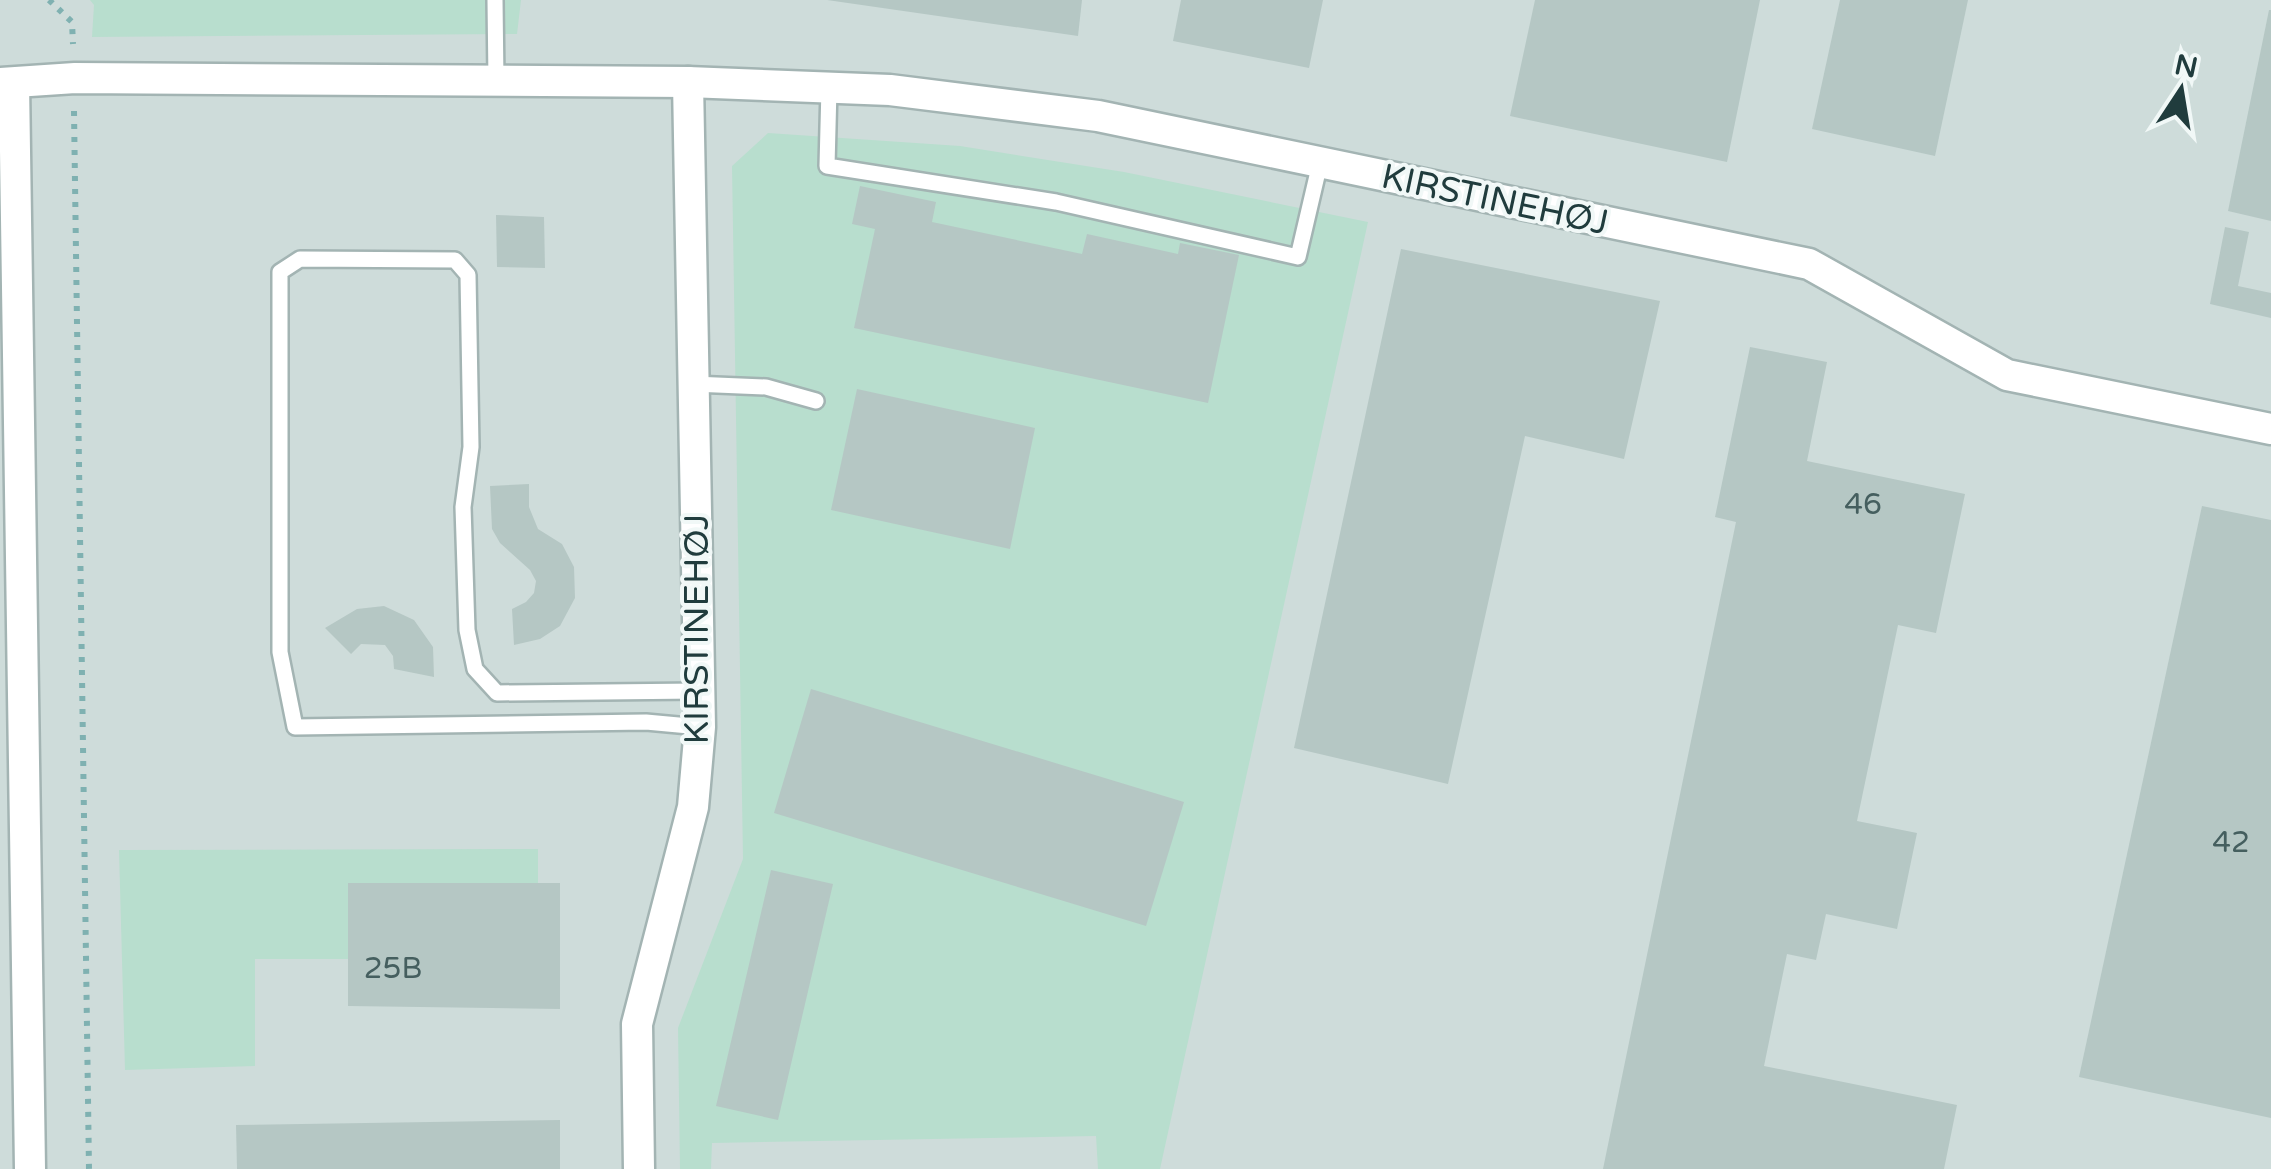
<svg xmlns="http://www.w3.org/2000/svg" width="2271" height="1169" viewBox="0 0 2271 1169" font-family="'Varela Round',sans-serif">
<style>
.built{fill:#cedcda}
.green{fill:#b8dece}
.building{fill:#b5c7c4}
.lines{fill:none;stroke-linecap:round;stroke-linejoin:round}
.lane-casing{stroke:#a3b4b3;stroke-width:20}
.street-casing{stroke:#a3b4b3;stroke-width:35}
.path{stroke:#7fb1b1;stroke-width:6;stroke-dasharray:5 8;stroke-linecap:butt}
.lane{stroke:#fff;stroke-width:15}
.street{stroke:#fff;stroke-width:30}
.labels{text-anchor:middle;stroke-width:8;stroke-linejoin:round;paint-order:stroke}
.number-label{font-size:30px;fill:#455f5f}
.street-label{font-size:35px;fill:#203c3d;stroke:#f1f8f7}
</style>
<rect width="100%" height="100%" fill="#e0ecea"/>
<!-- built -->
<rect class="built" x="0" y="0" width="2271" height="1169"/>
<!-- green -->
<g class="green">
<path d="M90,0H521L517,34L92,37L94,5Z"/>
<path d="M768,133L960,146L1124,172L1368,222L1160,1169H1098L1096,1136L712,1143L711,1169H680L678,1028L743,859L732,166Z"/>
<path d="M538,849V883H349L348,959H255V1066L125,1070L119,850Z"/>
</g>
<!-- building -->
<g class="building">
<path d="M827,0H1082L1078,36Z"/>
<path d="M1181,0H1323L1309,68L1173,41Z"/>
<path d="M1535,0H1760L1727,162L1510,116Z"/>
<path d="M1840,0H1968L1935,156L1812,129Z"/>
<path d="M2269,10H2271V221L2228,211Z"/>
<path d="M860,186L936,202L932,222L1082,254L1087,234L1178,254L1180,243L1239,255L1208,403L854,328L875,229L852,224Z"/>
<path d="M496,215L544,217L545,268L497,267Z"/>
<path d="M2225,227L2249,232L2238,286L2271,293V318L2210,304Z"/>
<path d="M1401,249L1660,301L1624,459L1525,436L1448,784L1294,748Z"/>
<path d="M1750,347L1827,362L1807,461L1965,494L1936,633L1898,625L1857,821L1917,833L1897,929L1826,914L1816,960L1787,954L1764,1066L1957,1105L1944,1169H1603L1736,522L1715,517Z"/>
<path d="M857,389L1035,428L1010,549L831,510Z"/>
<path d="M529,484V507L538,529L562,544L574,567L575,598L560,626L540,639L514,645L512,609L526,602L534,593L536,581L530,570L500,543L492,529L490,486Z"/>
<path d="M2202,506L2271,520V1118L2079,1077Z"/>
<path d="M384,606L414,620L433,647L434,677L394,669L393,656L385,645L361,644L351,654L325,628L357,609Z"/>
<path d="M811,689L1184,802L1146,926L774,813Z"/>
<path d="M771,870L833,884L778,1120L716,1106Z"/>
<path d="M348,883H560V1009L348,1006Z"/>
<path d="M560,1120V1169H237L236,1125Z"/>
</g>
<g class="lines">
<!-- lane casing -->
<g class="lane-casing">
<g id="lane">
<path d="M495,0L496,81"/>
<path d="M829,88L827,166L1056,202L1298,257L1320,163"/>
<path d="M693,384L766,387L816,401"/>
<path d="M698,691L497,693L475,669L467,630L463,507L471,447L468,275L455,260L300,259L280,272V652L295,727L646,722L700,727"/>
</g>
</g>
<!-- street casing -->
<g class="street-casing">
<g id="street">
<path d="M0,83L75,78L688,82L890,90L1098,116L1809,264L2007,375L2271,429"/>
<path d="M14,83L30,1169"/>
<path d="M639,1169L637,1024L693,807L700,727L688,82"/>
</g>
</g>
<!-- path -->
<g class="path">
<path d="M49,0L72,22L73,44"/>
<path d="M74,111L89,1169"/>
</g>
<!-- lane -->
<use href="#lane" class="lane"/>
<!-- street -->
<use href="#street" class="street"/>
</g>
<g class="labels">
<!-- number labels -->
<g class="number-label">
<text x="1863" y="514">46</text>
<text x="2231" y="852">42</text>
<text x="393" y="978">25B</text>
</g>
<!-- street labels -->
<g class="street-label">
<text transform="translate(1495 199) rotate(12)" y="12">KIRSTINEHØJ</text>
<text transform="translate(696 629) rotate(-90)" y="12">KIRSTINEHØJ</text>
</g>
</g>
<!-- north arrow -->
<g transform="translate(2181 90) rotate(12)" stroke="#f1f8f7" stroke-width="8" paint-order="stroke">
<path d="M0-8L18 38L0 25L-18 38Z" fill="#203c3d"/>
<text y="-15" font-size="28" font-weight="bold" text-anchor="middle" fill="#203c3d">N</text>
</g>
</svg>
